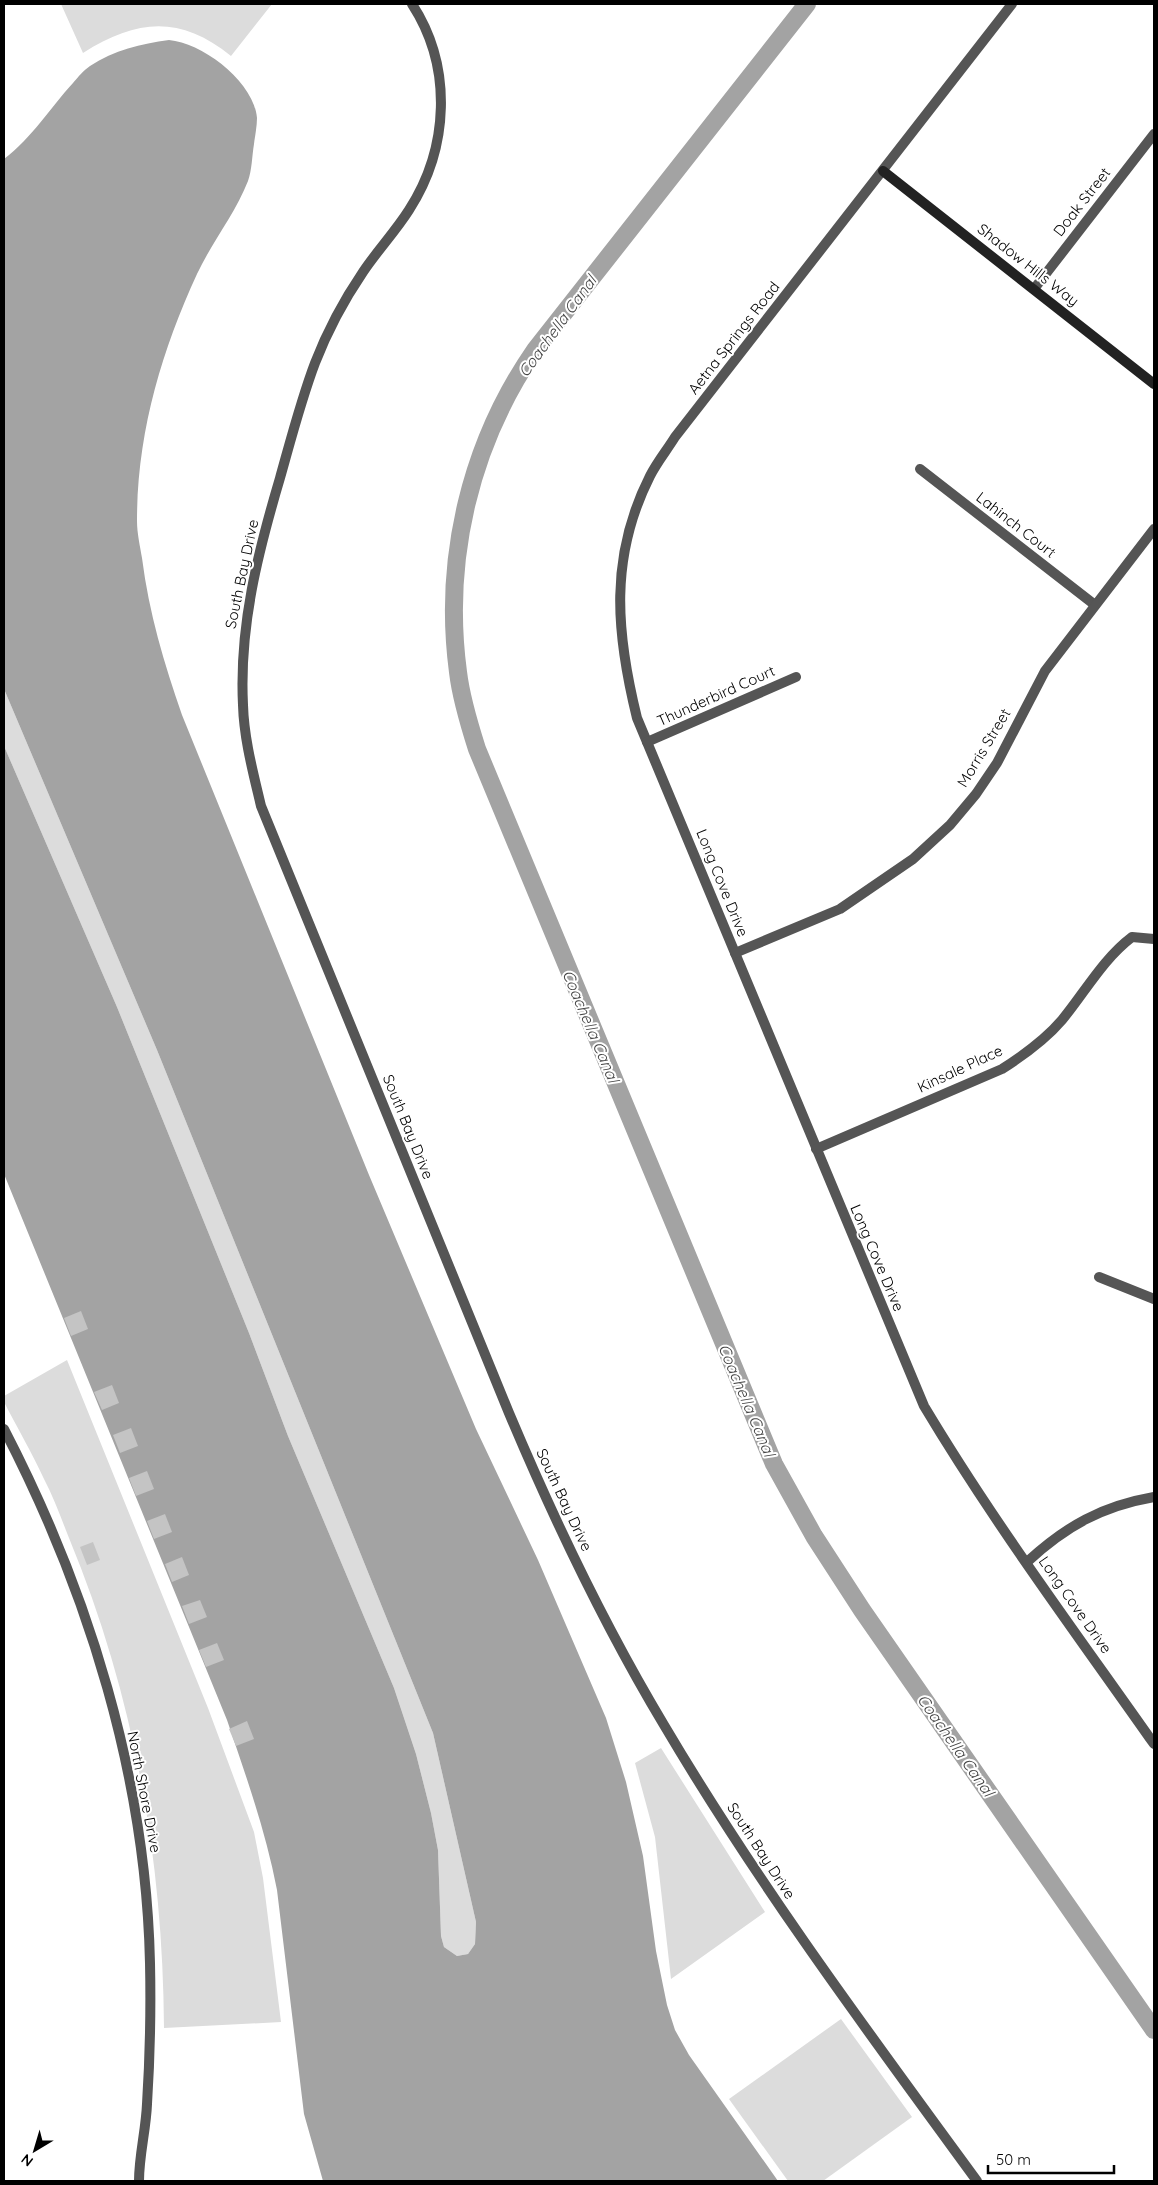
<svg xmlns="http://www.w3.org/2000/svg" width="1158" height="2185" viewBox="0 0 1158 2185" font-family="Quicksand,sans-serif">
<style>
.green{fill:#dcdcdc}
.water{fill:#a3a3a3}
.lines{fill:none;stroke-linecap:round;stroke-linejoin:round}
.canal{stroke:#a3a3a3;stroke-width:18}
.building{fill:#c4c4c4}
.street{stroke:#555;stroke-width:10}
.secondary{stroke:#222;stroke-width:10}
.labels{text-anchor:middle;stroke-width:4;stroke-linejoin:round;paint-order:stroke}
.street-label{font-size:15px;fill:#000;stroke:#fff}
.water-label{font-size:16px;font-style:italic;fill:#444;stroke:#fff}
</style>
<rect width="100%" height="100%" fill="#fff"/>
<!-- green -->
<g class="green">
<path d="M61,4H272L231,56C180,15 137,19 83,53Z"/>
<path d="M4,689L157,1050L433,1733L476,1922L475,1944L468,1954L457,1956L444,1947L441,1936L438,1850L431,1813L416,1754L394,1688L288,1436L249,1333L117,1007L4,746Z"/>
<path d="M67,1360L208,1708L254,1832L263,1878L281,2022L164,2028C163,1859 134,1695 69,1538C61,1518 54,1498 44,1479C32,1453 17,1427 4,1402V1396Z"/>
<path d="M661,1748L765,1912L671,1979L655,1837L635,1763Z"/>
<path d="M841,2019L912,2117L823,2181H788L729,2099Z"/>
</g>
<!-- water -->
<path class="water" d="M169,40C203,43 254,82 257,118C257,126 255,136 254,144C252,156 252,170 248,181C235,214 212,242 197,274C161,352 137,434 137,521C137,533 140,546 142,558C149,613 164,663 182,715L369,1175L476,1429L538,1560L606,1718L626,1782L643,1856L656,1951L667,2005L675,2030L689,2055L778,2181H323L304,2114L277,1890C266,1832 246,1776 227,1720L4,1174V746L117,1007L249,1333L288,1436L394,1688L416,1754L431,1813L438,1850L441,1936L444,1947L457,1956L468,1954L475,1944L476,1922L433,1733L157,1050L4,689V159C32,138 50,108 73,83C78,77 84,70 90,66C114,50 141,44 169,40Z"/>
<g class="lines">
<!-- canal -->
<path class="canal" d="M807,4L535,350C470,444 443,559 458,672C461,698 469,724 477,749L774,1464L814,1536L862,1610L1154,2030"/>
</g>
<!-- building -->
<g class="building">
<path d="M81,1311L88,1329L71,1336L64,1318Z"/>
<path d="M112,1385L119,1403L102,1410L94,1392Z"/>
<path d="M131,1428L138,1446L120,1453L113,1435Z"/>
<path d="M147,1471L154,1489L136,1496L129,1478Z"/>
<path d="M165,1514L172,1532L154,1539L147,1521Z"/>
<path d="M93,1542L100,1560L87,1565L80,1547Z"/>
<path d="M182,1557L189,1575L172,1582L165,1564Z"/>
<path d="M200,1600L207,1617L189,1624L182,1606Z"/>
<path d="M217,1643L224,1660L206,1667L199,1650Z"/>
<path d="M247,1721L254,1739L236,1746L229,1729Z"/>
</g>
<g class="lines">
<!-- street -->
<g class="street">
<path d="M412,4C453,67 449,148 409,210C395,232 377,251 363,272C344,300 327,332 315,363C301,400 291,439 280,478C258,552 239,626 243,705C244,739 253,772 261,806L509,1413C554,1520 604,1625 664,1725C758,1884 868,2032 977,2181"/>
<path d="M1012,4L675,437C667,450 657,462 650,476C609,557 616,633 637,718L924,1406C994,1523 1076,1633 1154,1744"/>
<path d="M1034,289L1154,134"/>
<path d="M920,469L1095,605"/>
<path d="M647,742L796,677"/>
<path d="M735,953L840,909L913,859L950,825L976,794L997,763L1045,671L1154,529"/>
<path d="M816,1149L1002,1069C1024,1055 1045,1040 1062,1020C1085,992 1103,959 1132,937L1154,939"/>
<path d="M1099,1277L1154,1299"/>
<path d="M4,1429C89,1593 146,1778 150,1963C151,2010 150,2057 147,2104C146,2130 139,2155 139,2181"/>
<path d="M1027,1562C1066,1526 1102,1506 1154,1497"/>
</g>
<!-- secondary -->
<path class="secondary" d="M883,171L1154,384"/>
</g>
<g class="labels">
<!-- street labels -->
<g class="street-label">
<text transform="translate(1082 202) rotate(-52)" y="5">Doak Street</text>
<text transform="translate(1028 265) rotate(38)" y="5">Shadow Hills Way</text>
<text transform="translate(734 338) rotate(-52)" y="5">Aetna Springs Road</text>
<text transform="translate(1016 525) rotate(38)" y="5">Lahinch Court</text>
<text transform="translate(242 574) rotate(-78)" y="5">South Bay Drive</text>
<text transform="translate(716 696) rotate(-24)" y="5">Thunderbird Court</text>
<text transform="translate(984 748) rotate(-59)" y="5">Morris Street</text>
<text transform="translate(722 883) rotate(68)" y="5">Long Cove Drive</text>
<text transform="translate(960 1069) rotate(-25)" y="5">Kinsale Place</text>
<text transform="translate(408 1127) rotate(68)" y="5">South Bay Drive</text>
<text transform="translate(877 1258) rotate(67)" y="5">Long Cove Drive</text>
<text transform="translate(564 1500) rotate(65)" y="5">South Bay Drive</text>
<text transform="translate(1075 1605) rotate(55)" y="5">Long Cove Drive</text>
<text transform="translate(144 1792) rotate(79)" y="5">North Shore Drive</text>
<text transform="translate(761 1851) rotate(57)" y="5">South Bay Drive</text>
</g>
<!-- water labels -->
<g class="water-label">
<text transform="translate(557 326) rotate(-54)" y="6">Coachella Canal</text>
<text transform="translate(591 1026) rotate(67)" y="6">Coachella Canal</text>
<text transform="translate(747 1400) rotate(67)" y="6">Coachella Canal</text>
<text transform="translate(956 1745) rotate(55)" y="6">Coachella Canal</text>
</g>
</g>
<!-- border -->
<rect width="1158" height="2185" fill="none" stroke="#000000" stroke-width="10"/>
<!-- north arrow -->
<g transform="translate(35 2150) rotate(218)" stroke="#ffffff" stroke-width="4" paint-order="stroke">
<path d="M0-4L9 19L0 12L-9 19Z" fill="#000000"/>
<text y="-8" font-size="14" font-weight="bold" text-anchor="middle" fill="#000000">N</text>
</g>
<!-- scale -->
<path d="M988 2165v8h126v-8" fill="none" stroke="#000000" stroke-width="2.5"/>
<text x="996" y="2165" font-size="15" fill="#000000" stroke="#ffffff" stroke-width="4" paint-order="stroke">50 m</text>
</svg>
